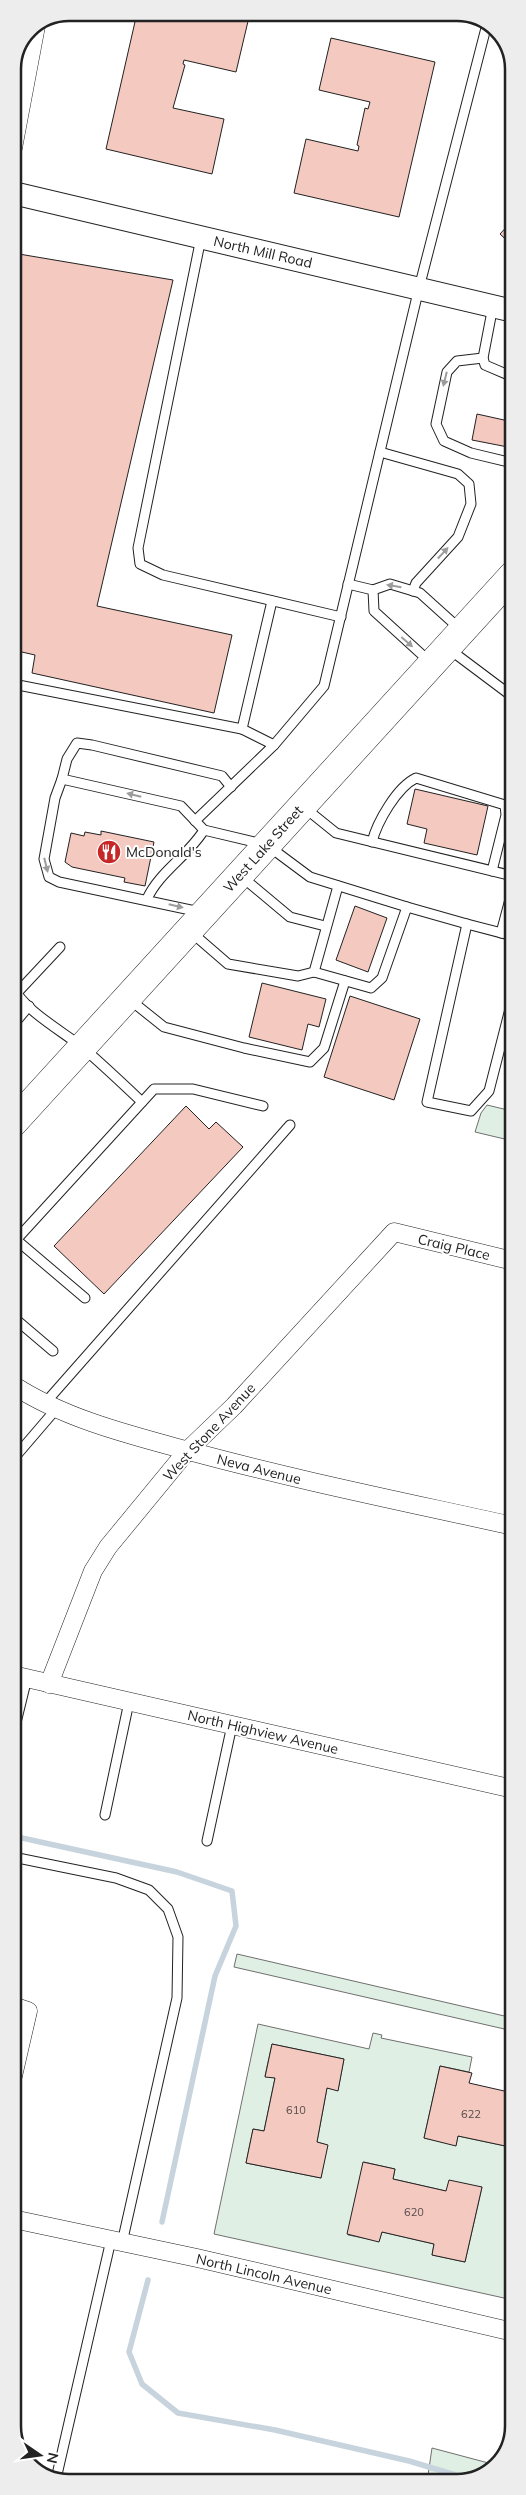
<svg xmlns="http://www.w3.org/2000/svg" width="526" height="2495" viewBox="0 0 526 2495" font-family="Mulish,sans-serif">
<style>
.green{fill:#e0efe3;stroke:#6f6f6f;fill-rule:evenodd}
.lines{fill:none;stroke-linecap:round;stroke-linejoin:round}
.stream{stroke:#c7d3dd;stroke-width:5.5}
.building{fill:#f3c9c0;stroke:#222}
.service-casing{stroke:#222;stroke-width:11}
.minor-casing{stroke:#222;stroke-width:19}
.tertiary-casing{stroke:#222;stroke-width:24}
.primary-casing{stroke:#222;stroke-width:29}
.service{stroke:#fff;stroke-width:9}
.minor{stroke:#fff;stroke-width:18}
.tertiary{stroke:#fff;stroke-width:22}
.primary{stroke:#fff;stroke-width:28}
.oneway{fill:#9c9c9c}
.labels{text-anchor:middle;stroke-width:4;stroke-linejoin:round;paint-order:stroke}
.number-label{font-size:11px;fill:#564c4a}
.street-label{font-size:14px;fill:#222;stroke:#fff}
.poi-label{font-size:14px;fill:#222;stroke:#fff;text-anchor:start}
.rim{fill:none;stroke:#222;stroke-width:2.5}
</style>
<rect width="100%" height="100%" fill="#fff"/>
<!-- green -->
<g class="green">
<path d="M487,1105L512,1111L513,1108V1141L475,1132L481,1113Z"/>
<path d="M237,1954L513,2018V2031L234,1967Z"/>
<path d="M258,2024L369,2049L373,2033L382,2035L381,2038L472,2057L469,2072L440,2066L424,2138L456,2145L458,2136L510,2147L508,2158L513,2160V2300L214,2234ZM272,2044L344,2059L338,2090L327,2088L317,2142L327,2145L321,2178L246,2163L253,2129L264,2131L275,2078L265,2076ZM364,2162L395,2169L393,2179L446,2191L482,2187L465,2262L432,2255L434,2244L382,2232L379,2241L348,2235Z"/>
<path d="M432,2448L496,2465L464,2482H427Z"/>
</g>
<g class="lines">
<!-- stream -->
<g class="stream">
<path d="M13,1836L177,1872L232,1891L236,1926L215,1976L162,2222"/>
<path d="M148,2280L129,2352L142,2384L178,2413L275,2430L409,2461L469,2479"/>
</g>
</g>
<!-- building -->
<g class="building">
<path d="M137,13H232L249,17L236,72L184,60L183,64L185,65L173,108L224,119L212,174L106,149Z"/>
<path d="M331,38L435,62L399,217L294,193L306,139L358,151L359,146L357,145L365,108L368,109L370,102L319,90Z"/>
<path d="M513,220V246L500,234Z"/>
<path d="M13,253L173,280L97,606L232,635L214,713L32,673L35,655L13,650Z"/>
<path d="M477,414L513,422V448L472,440Z"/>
<path d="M415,789L488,806L477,855L424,843L427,829L407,824Z"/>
<path d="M101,831L154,842L145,886L124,882L125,878L72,867L65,862L71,833L84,836L85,832L101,835Z"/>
<path d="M355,906L387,918L368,972L336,960Z"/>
<path d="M262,983L326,999L319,1027L308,1024L302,1050L249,1037Z"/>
<path d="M350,996L420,1019L394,1100L324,1077Z"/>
<path d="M186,1106L209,1129L216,1122L243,1147L104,1294L54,1246Z"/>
<path d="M272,2044L344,2059L338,2091L327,2088L317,2142L328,2145L321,2178L246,2163L253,2129L264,2131L275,2078L265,2077Z"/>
<path d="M440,2066L472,2073L469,2083L513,2093V2160L508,2159L510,2147L458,2136L456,2146L424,2138Z"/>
<path d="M363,2162L395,2169L393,2179L446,2191L449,2180L482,2187L465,2262L432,2255L434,2244L382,2232L379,2242L347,2234Z"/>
</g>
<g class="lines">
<!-- service casing -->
<g class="service-casing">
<g id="service">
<path d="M201,238L138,548L140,564L163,575L341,617"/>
<path d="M493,306L483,358L485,365L513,377"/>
<path d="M483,358L457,361L447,372L436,424L444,441L471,453L513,463"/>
<path d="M380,452L458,474L469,484L471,504L458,537L416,583L413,591"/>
<path d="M348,584L373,590L390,584L420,593L461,630"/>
<path d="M373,590L374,611L430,662"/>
<path d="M449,649L513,697"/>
<path d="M13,684L242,729"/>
<path d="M274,745L324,686L419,288L487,24"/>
<path d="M62,779L67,759L77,743L92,745L222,776L231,787"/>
<path d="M305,808L336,833L513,876"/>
<path d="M195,821L274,745L242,729L272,601"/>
<path d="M372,842C377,822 397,787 416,778L505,805L506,815L492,871"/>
<path d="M241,876L290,917L325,926"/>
<path d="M147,899C159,872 188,856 204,830"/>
<path d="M407,907L467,924"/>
<path d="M191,932L228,964L298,976L314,972L371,988L382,978L407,907L310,877L267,845L204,830L181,806L62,779L55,798L44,859L49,877L59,882L200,912"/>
<path d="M501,933L513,888"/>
<path d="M513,936L467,924L427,1102L471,1111L489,1091L513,997"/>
<path d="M314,972L338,886"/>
<path d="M13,986C22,1009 62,1031 82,1047C102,1064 122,1083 142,1102"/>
<path d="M16,994L60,947"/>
<path d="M129,999L164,1027L244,1048L310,1062L324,1048L345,981"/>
<path d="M13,1025L29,1006"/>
<path d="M13,1237L85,1298"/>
<path d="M16,1240L154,1089H193L263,1106"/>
<path d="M13,1317L53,1351"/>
<path d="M46,1402L290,1125"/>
<path d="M15,1457L57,1408"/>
<path d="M13,1735L27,1678"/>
<path d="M105,1815L129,1702"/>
<path d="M207,1841L232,1725"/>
<path d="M13,1857L116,1878L149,1890L168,1909L178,1937L177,1998L122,2243"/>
<path d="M56,2479L111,2240"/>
</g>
</g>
<!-- minor casing -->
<g class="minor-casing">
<g id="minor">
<path d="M13,148L36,26"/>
<path d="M13,1385C65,1419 130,1435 189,1451C296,1480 405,1502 513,1526"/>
<path d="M13,1675L513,1789"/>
<path d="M49,1684L93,1571L108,1547L187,1451L234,1406L394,1232L513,1261"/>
<path d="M13,2006L28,2011L13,2076"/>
<path d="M13,2219L197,2258L513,2332"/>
</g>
</g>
<!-- tertiary casing -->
<g class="tertiary-casing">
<path id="tertiary" d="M13,193L513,311"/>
</g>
<!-- primary casing -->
<g class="primary-casing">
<path id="primary" d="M13,1123L513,575"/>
</g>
<!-- service -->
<use href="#service" class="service"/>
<!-- minor -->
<use href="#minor" class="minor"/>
<!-- tertiary -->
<use href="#tertiary" class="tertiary"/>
<!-- primary -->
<use href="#primary" class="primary"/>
</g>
<!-- one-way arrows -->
<defs><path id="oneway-solid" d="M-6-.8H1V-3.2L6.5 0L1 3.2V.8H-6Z" transform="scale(1.25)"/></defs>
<g class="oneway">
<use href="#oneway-solid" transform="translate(445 379) rotate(104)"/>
<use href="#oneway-solid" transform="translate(443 553) rotate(-47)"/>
<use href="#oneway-solid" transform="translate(394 586) rotate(-171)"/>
<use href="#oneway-solid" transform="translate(407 642) rotate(41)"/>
<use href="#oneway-solid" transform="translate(134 795) rotate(-166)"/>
<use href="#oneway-solid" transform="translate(46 865) rotate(76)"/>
<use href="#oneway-solid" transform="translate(176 906) rotate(13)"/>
</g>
<!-- icons -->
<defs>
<g id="restaurant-disc" transform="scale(1.25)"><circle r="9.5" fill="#c62828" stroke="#fff"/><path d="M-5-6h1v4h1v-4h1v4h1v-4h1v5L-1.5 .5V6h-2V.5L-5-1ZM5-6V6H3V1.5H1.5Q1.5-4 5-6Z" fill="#fff"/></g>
</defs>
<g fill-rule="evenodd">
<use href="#restaurant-disc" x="109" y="852"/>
</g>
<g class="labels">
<!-- number labels -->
<g class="number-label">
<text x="296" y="2114">610</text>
<text x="471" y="2118">622</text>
<text x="414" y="2216">620</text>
</g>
<!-- street labels -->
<g class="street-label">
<text transform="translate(263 252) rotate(13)" y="5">North Mill Road</text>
<text transform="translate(263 849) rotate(-48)" y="5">West Lake Street</text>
<text transform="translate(454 1247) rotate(13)" y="5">Craig Place</text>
<text transform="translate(209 1432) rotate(-47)" y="5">West Stone Avenue</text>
<text transform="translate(259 1469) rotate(14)" y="5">Neva Avenue</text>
<text transform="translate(263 1732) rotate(13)" y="5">North Highview Avenue</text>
<text transform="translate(264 2274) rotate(13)" y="5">North Lincoln Avenue</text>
</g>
<!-- poi labels -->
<g class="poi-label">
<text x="126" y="857">McDonald's</text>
</g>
</g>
<!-- crop -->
<path d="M0 0H526V2495H0ZM69 21H457A48 48 0 0 1 505 69V2426A48 48 0 0 1 457 2474H69A48 48 0 0 1 21 2426V69A48 48 0 0 1 69 21Z" fill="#ededed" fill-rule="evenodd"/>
<path class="rim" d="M69 21H457A48 48 0 0 1 505 69V2426A48 48 0 0 1 457 2474H69A48 48 0 0 1 21 2426V69A48 48 0 0 1 69 21Z"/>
<!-- north arrow -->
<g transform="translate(40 2455) rotate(103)" stroke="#ffffff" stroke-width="4" paint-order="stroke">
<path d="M0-4L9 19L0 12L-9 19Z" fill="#222222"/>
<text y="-8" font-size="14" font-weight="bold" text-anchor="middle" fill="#222222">N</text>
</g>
</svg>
